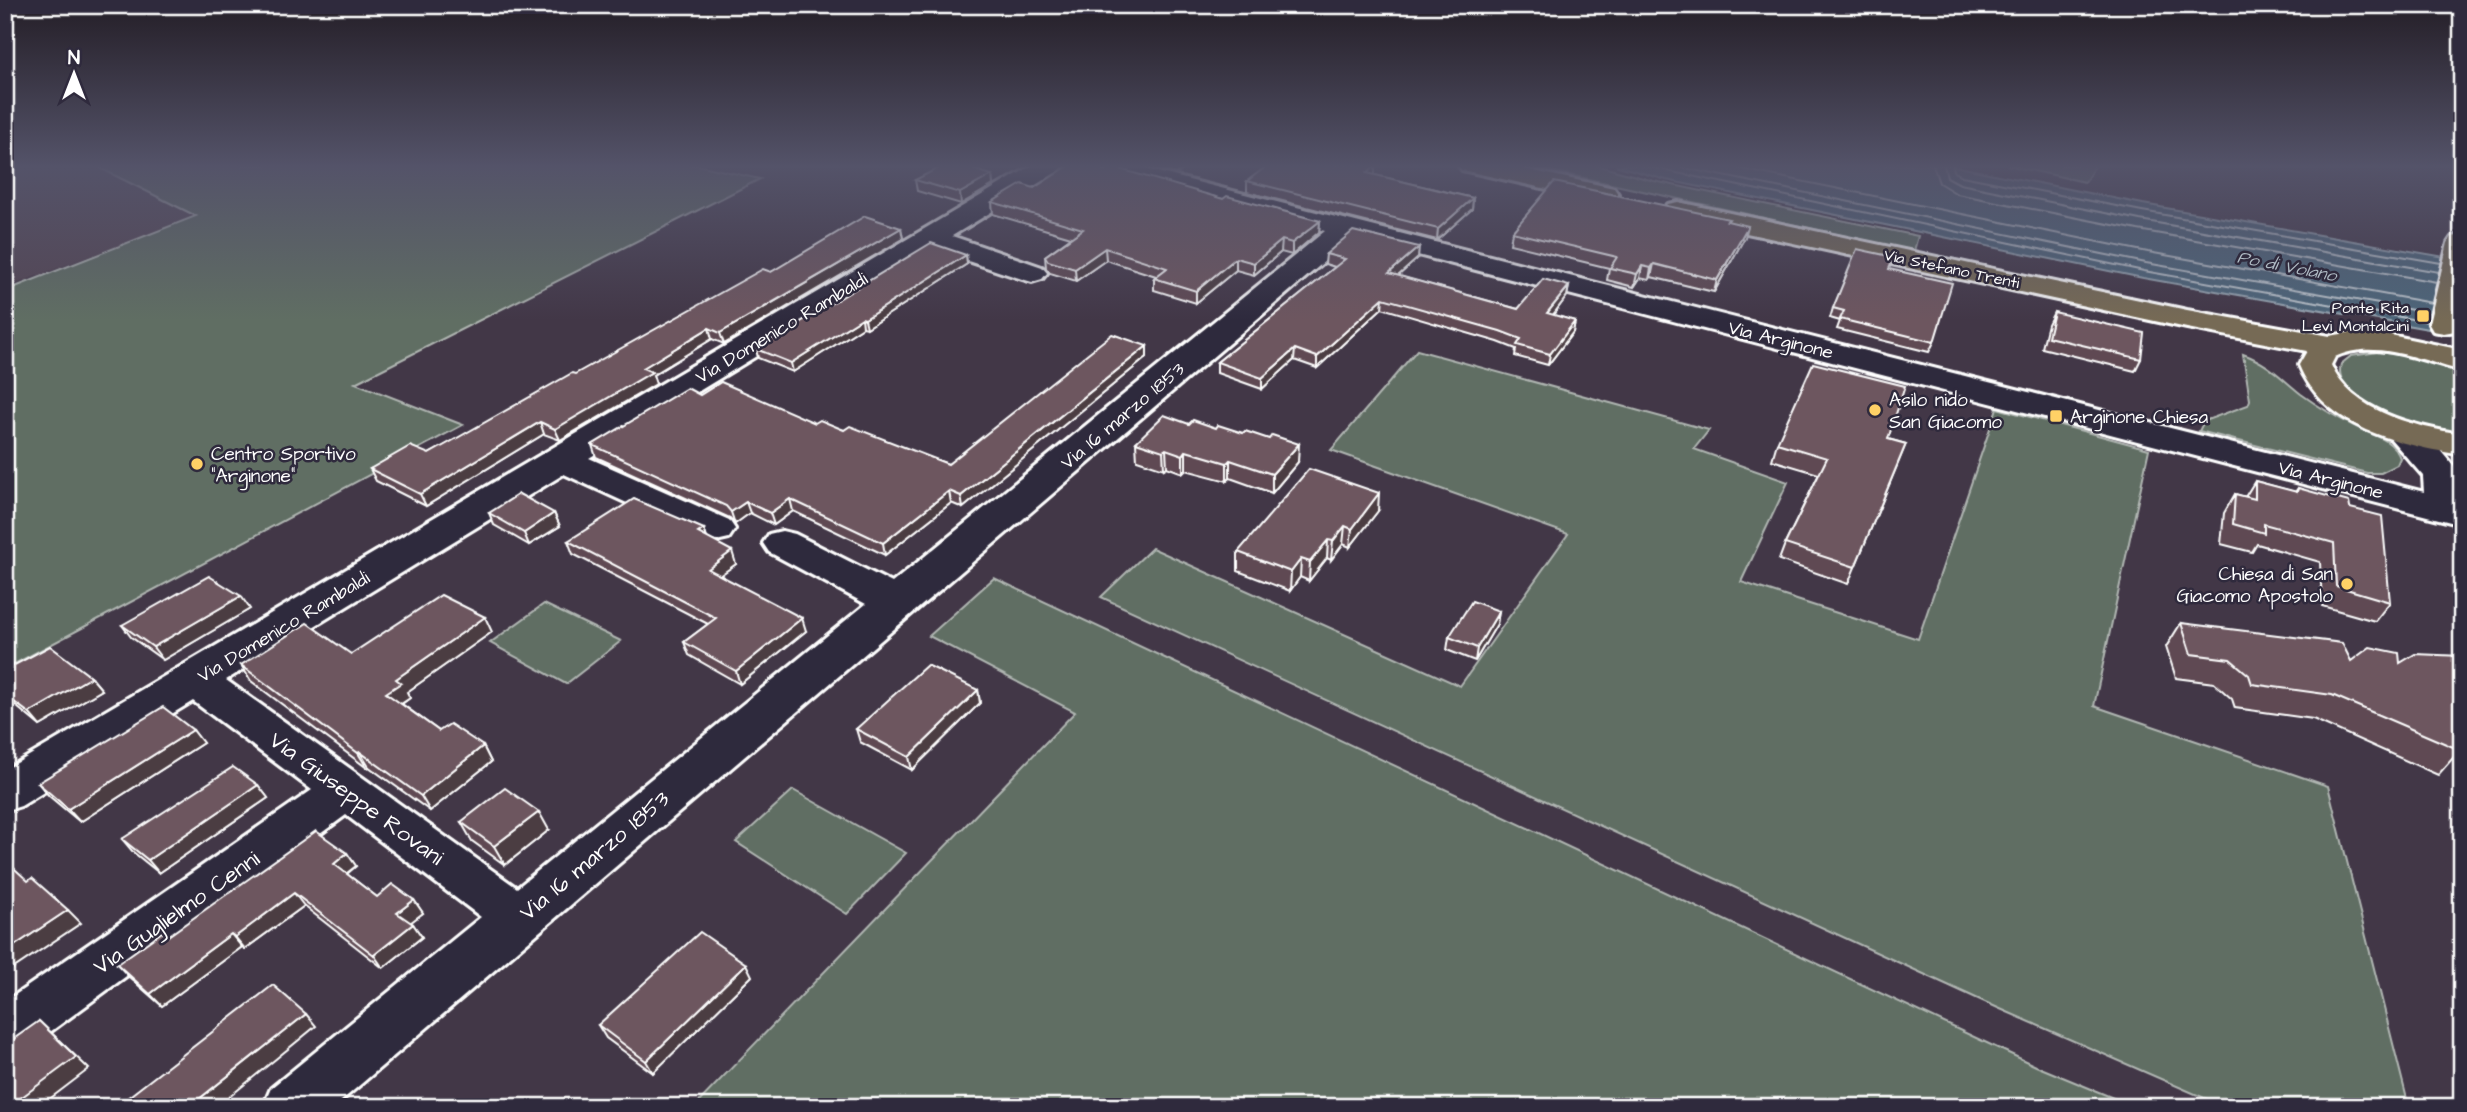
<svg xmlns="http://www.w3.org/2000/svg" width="2467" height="1112" viewBox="0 0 2467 1112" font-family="'Architects Daughter',sans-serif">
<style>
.built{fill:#534452}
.green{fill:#606e64;stroke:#b0b6b2;stroke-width:2}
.water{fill:#4e6579;stroke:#95a3af;stroke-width:2}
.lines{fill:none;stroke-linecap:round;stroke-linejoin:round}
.shore{stroke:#b8c1c9;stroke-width:2}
.minor-casing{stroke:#fff;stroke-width:6}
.major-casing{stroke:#fff;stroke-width:6}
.minor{fill:#2f2a3d;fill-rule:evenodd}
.major{fill:#766a55;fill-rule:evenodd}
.wall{fill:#5e4a52;stroke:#fff;stroke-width:2}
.shaded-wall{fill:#4c3c42;stroke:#fff;stroke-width:2}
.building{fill:#6d565f;stroke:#fff;stroke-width:2}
.poi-dot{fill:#ffd166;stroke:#2f2a3d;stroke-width:2.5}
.labels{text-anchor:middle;stroke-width:5;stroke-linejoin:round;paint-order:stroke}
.far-street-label{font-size:16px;fill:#fff;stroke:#2f2a3d}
.far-poi-label{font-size:16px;fill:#fff;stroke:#2f2a3d;text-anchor:end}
.far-water-label{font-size:18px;font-style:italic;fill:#afbac3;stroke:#2f2a3d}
.street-label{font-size:19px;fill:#fff;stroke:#2f2a3d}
.poi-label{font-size:19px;fill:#fff;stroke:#2f2a3d;text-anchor:start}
.near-street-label{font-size:23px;fill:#fff;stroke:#2f2a3d}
</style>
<rect width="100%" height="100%" fill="#423747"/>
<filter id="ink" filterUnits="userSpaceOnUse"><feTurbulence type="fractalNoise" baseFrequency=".0143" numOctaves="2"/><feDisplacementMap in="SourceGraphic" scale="14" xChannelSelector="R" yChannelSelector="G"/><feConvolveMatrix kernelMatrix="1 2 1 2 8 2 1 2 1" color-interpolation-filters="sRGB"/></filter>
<g filter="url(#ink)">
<!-- built -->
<path class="built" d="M5,165H94L197,216L5,288Z"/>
<!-- green -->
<g class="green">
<path d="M94,165H698L760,179L355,383L463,425L5,669V291L196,216Z"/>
<path d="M1525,165H1596L1654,181L1918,236L1914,251Z"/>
<path d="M2007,165H2095L2085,182Z"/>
<path d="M1417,350L1709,430L1694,449L1788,482L1741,582L1918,639L1997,408L2149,449L2094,706L2328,786L2409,1107H2225L1998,1008L1101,597L1152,548L1460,686L1568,534L1331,450Z"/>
<path d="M2378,352L2417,357L2462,371V434C2433,432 2329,405 2341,364L2351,356Z"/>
<path d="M2243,354C2268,363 2281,378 2301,394C2320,408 2341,420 2362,430C2377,436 2394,441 2400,458L2397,465L2381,473H2367L2199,431L2204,421L2248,405L2250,400Z"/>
<path d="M994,578L2036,1066L2135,1107H694L1075,712L929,636Z"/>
<path d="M544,604L621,641L566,684L490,643Z"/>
<path d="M793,790L906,853L847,914L736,842Z"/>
</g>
<!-- water -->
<path class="water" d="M1615,165H1949L2143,204L2462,260V335L2143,278L1666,180Z"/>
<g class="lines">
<!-- shore -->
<g class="shore">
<path d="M1639,165L2144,271L2428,322"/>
<path d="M1670,165L2146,263L2430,313"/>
<path d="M1722,165L2148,252L2432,303"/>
<path d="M1933,165L1939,183L1957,194L2138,230L2437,282"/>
<path d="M1944,165L1947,177L1960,184L2140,220L2439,272"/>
<path d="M1953,165L1954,172L1962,176L2142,211L2441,263"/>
</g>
<!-- minor casing -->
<g class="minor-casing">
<path id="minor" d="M1033,165H1064L1060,170L952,236L1042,267L1047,273L1042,279L1032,282L1022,279L932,249L589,458L729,520L735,529L729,538L716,541L703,538L564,474L226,680L517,888L866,604L769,552L763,543L769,534L782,531L795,534L892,583L1325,231L1092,170L1088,165H1130L2424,492L2423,476L2384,431L2389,424L2401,421L2413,424L2433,442L2454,467L2459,475L2462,525L1352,238L334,1107H263L271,1088L481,917L346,815L24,1051L5,1058V1002L312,790L193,701L21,806L5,811V770Z"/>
</g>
<!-- major casing -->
<g class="major-casing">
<g id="major">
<path d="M1458,165H1505L1614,188L1618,194L1614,200L1605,202L1462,170Z"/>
<path d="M1678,202L2187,310L2330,336L2358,331L2381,333L2462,350V371C2424,361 2373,338 2335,357L2331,365C2351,412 2416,427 2462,434V455C2401,445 2324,428 2299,365L2307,351L2187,328L1668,216L1664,210L1668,204Z"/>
<path d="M2462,235V313L2455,331L2444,333L2433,331L2429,324L2448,243L2452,237Z"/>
</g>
</g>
<!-- minor -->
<use href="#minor" class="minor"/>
<!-- major -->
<use href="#major" class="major"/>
</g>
<!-- wall -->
<g class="wall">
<path d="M1139,165H1189L1177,174Z"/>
<path d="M1105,170L1223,199L1320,221L1319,232L1292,255L1281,252L1254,275L1236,270L1196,303L1154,290V278L1156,276L1106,260L1076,281L1050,273L1046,268L1045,256L1071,237L993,214L992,202L1034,188Z"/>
<path d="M992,175L993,185L961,204L917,191L915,180Z"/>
<path d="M1375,175L1473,198L1472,209L1437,240L1247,192V181Z"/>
<path d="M1728,221L1745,237L1714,292L1651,277L1649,280L1640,278L1634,287L1607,280L1609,268L1510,244L1512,232Z"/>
<path d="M901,228L903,239L724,344L712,339L653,375L656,384L560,440L544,434L426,506L376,481L370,469L429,454L771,272Z"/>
<path d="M1326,254L1418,258L1398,276L1518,309L1569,286L1567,296L1553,315L1575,321L1573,332L1548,365L1515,356L1516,349L1498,342L1382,308L1317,368L1294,360L1262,389L1217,373V362L1335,267L1325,264Z"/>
<path d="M966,255L967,264L867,328L863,327L793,372L758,358L756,349Z"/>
<path d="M1889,269L1934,342L1929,352L1837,329L1840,321L1830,318L1833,308Z"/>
<path d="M2054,312L2141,359L2135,371L2042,348L2048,324Z"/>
<path d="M1147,346V357L963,508L951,503L885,555L793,511L774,525L750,513L735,524L730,518L596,457L592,445L700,395L844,430L948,464Z"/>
<path d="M1189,424L1216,428L1298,462L1272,493L1230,478L1227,481L1186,470L1183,473L1167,467L1164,469L1137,460L1136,442Z"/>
<path d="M1888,439L1906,444L1848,584L1779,560L1785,544L1819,474L1772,460L1777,443Z"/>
<path d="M2255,481L2295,492L2298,488L2350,508L2390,602L2375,621L2322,606L2320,562L2257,544L2252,552L2221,544L2224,513L2235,494L2245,497Z"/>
<path d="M1378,511L1350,547L1343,544L1331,560L1327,558L1309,581L1300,577L1290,591L1238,571V552Z"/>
<path d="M489,513H554L560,526L529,545L494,525Z"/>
<path d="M704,529L707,538L736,564L720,575L806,631L740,684L689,655L684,642L708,624L573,554L568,541Z"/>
<path d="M250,609L163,660L131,637L122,625Z"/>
<path d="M1499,611L1497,624L1475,661L1447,650L1449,637Z"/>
<path d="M2181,623L2351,661L2400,663L2462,656V741L2461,740L2460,750L2438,775L2313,719L2235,708L2232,699L2214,683L2176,678L2166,647Z"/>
<path d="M492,632L407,692L410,698L402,704L439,731L483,746L491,762L430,811L369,767L367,768L251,681L241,665L351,654Z"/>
<path d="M5,670L91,677L102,690L40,726L5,697Z"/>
<path d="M978,690L980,703L912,770L860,742L856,729Z"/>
<path d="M193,730L203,743L80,822L49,796L38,783Z"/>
<path d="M258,785L268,798L159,873L133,852L122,839Z"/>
<path d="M461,822L549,830L505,865L472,841Z"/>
<path d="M347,853L356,866L347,874L377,897L414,900L423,913L410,922L413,924L422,937L383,968L304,906L245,949L242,947L162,1006L129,977L117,964Z"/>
<path d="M2462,860V877L2459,863Z"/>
<path d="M752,976L653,1073L606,1038L598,1025Z"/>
</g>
<!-- shaded-wall -->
<g class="shaded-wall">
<path d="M1177,165H1189L1177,174Z"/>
<path d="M1375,166V176L1367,173Z"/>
<path d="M992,175L993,185L961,204L960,193Z"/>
<path d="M1473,198L1472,209L1437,240L1438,229Z"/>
<path d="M1320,221L1319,232L1292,255V243Z"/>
<path d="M1748,226L1745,237L1714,292L1717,280Z"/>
<path d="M901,228L903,239L724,344L720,333Z"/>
<path d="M1282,240L1281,252L1254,275V263Z"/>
<path d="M1419,247L1418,258L1389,284V273Z"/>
<path d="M1105,248L1106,260L1076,281L1075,269Z"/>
<path d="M966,255L967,264L867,328L865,319Z"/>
<path d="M1236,258V270L1196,303V291Z"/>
<path d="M1654,264L1651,277L1649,280L1651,268Z"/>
<path d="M1642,266L1640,278L1634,287L1637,274Z"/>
<path d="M1569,286L1567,296L1546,324L1547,313Z"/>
<path d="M1383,298L1382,308L1317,368V357Z"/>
<path d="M862,318L863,327L793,372L791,363Z"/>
<path d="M1575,321L1573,332L1548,365L1550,354Z"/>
<path d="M709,328L712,339L653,375L656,384L560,440L555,429L643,368Z"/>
<path d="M1147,346V357L963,508L961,496Z"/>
<path d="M1295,349L1294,360L1262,389V378Z"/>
<path d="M540,422L544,434L426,506L420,494Z"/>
<path d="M1299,444L1298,462L1272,493V474Z"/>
<path d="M1166,449L1167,467L1164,469L1163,451Z"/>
<path d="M1186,451V470L1183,473V455Z"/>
<path d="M1230,460V478L1227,481V463Z"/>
<path d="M949,491L951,503L885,555L883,543Z"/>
<path d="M1379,493L1378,511L1350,547L1352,529Z"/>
<path d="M790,499L793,511L774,525L770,513Z"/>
<path d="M746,502L750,513L735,524L731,512Z"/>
<path d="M554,513L560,526L529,545L524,533Z"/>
<path d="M1345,526L1343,544L1331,560L1333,541Z"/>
<path d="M704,529L708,542L698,533Z"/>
<path d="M1328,540L1327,558L1309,581L1310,562Z"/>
<path d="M732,551L736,564L712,581L708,569Z"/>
<path d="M1301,559L1300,577L1290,591L1291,572Z"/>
<path d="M241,596L250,609L163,660L153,647Z"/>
<path d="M1499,611L1497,624L1475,661L1477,648Z"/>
<path d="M485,617L492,632L407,692L410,698L395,708L386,693L396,679Z"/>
<path d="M802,618L806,631L740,684L736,671Z"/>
<path d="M91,677L102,690L40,726L29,713Z"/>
<path d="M978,690L980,703L912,770L909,757Z"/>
<path d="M193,730L203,743L80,822L68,809Z"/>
<path d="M483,746L491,762L430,811L421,796Z"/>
<path d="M360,752L369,767L367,768L358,753Z"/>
<path d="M258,785L268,798L159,873L148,860Z"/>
<path d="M539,812L549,830L505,865L494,846Z"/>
<path d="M347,853L356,866L343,876L334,864Z"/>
<path d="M294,893L304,906L245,949L235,937Z"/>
<path d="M414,900L423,913L406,926L397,913Z"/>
<path d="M68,910L81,923L5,974V952Z"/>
<path d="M413,924L422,937L383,968L374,955Z"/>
<path d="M231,934L242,947L162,1006L150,994Z"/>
<path d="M746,964L752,976L653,1073L646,1061Z"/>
<path d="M306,1014L316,1026L217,1107H189Z"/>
<path d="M39,1021L89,1069L39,1107H18L14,1103Z"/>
</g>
<!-- building -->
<g class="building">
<path d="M944,165H960L992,175L960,193L915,180Z"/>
<path d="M1070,165H1085L1105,170L1110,166L1223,199L1227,196L1320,221L1292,243L1282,240L1254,263L1236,258L1196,291L1154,278L1167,268L1105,248L1075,269L1048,261L1045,256L1083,229L992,202L1022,184L1034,188Z"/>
<path d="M1268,165H1370L1375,166L1367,173L1473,198L1438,229L1247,181Z"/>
<path d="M1554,182L1729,219L1727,221L1748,226L1717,280L1654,264L1651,268L1642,266L1637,274L1610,268L1617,257L1512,232Z"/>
<path d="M865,216L901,228L720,333L709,328L643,368L652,372L555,429L540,422L420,494L370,469L410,446L429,454L572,373L575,374L763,269L771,272Z"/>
<path d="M1353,231L1419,247L1389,273L1518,309L1543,279L1569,286L1547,313L1575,321L1550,354L1517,345L1521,339L1500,331L1383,298L1317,357L1295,349L1262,378L1217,362L1345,259L1326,254Z"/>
<path d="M931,243L966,255L865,319L862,318L791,363L756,349Z"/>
<path d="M1857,249L1894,257L1889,269L1952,283L1934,342L1840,319L1844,311L1833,308Z"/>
<path d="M2054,312L2144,333L2141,359L2048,337Z"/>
<path d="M1112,334L1147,346L961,496L949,491L883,543L790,499L770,513L746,502L731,512L726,506L592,445L687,388L700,395L721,382L815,423L820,420L844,430L850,426L948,464Z"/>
<path d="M1813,363L1905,386L1888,439L1906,444L1855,567L1785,544L1827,458L1777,443Z"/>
<path d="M1164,415L1189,424L1193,420L1216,428L1218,425L1243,433L1245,431L1269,439L1272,435L1299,444L1272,474L1230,460L1227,463L1186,451L1183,455L1166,449L1163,451L1136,442Z"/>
<path d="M1309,469L1379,493L1352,529L1345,526L1333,541L1328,540L1310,562L1301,559L1291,572L1238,552Z"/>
<path d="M2255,481L2297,492L2298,488L2349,502L2350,508L2382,516L2390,602L2336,586L2334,543L2264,524V533L2233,524L2235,494L2255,499Z"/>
<path d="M519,494L554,513L524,533L489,513Z"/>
<path d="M634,499L704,529L698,533L732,551L708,569L802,618L736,671L684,642L716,618L568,541Z"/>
<path d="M209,576L241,596L153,647L122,625Z"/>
<path d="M441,595L485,617L396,679L401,683L386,693L439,731L450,724L483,746L421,796L360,752L358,753L241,665L307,623L351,654Z"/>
<path d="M1472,601L1499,611L1477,648L1449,637Z"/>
<path d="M2181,623L2342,643L2351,661L2370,647L2399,653L2400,663L2415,654L2462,656V733L2460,750L2332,695L2252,684L2249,675L2230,659L2191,654Z"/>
<path d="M50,646L91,677L29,713L5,695V684L7,683L5,682V670Z"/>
<path d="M927,665L978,690L909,757L856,729Z"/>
<path d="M163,707L193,730L68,809L38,783Z"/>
<path d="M233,767L258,785L148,860L122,839Z"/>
<path d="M505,788L539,812L494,846L461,822Z"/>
<path d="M316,831L347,853L334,864L377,897L392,884L414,900L397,913L413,924L374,955L294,893L235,937L231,934L150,994L117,964L162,932L168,936Z"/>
<path d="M5,860L28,881L32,878L68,910L5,952Z"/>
<path d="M700,932L746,964L646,1061L598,1025Z"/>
<path d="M273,985L306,1014L189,1107H119L118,1105Z"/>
<path d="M39,1021L76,1057L14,1103L5,1094V1045Z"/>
</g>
</g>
<!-- sky -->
<linearGradient id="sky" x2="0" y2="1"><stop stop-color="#241e27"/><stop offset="0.52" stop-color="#545369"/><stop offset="1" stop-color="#545369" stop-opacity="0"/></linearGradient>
<rect width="2467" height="320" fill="url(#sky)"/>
<!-- markers -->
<g class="poi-dot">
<rect x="2416" y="309" width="14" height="14" rx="3.5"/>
<circle cx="1875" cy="410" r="7"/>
<rect x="2049" y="409" width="14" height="14" rx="3.5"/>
<circle cx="197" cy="464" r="7"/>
<circle cx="2347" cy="584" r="7"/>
</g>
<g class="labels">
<!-- far-street labels -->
<g class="far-street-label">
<text transform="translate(1952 268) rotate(12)" y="6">Via Stefano Trenti</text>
</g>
<!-- far-poi labels -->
<g class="far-poi-label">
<text x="2409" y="313">Ponte Rita<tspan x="2409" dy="18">Levi Montalcini</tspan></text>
</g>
<!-- far-water labels -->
<g class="far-water-label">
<text transform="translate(2287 266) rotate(11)" y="6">Po di Volano</text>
</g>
<!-- street labels -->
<g class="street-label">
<text transform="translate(781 327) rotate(-31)" y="7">Via Domenico Rambaldi</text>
<text transform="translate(1781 339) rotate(14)" y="7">Via Arginone</text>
<text transform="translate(1122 415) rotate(-40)" y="7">Via 16 marzo 1853</text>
<text transform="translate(2331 479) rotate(14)" y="7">Via Arginone</text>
<text transform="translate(283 626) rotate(-31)" y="7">Via Domenico Rambaldi</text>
</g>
<!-- poi labels -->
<g class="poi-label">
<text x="1889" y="406">Asilo nido<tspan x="1889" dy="22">San Giacomo</tspan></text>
<text x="2070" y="423">Arginone Chiesa</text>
<text x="211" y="460">Centro Sportivo<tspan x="211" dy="22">"Arginone"</tspan></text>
<text x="2333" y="580" text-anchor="end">Chiesa di San<tspan x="2333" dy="22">Giacomo Apostolo</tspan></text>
</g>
<!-- near-street labels -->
<g class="near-street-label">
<text transform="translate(357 798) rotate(36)" y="8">Via Giuseppe Rovani</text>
<text transform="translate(594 855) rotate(-40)" y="8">Via 16 marzo 1853</text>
<text transform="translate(176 912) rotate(-35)" y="8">Via Guglielmo Cenni</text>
</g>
</g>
<!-- margin -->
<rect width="2467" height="1112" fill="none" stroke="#2f2a3d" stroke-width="28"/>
<rect x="14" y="14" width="2439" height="1084" fill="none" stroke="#fff" stroke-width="2.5" filter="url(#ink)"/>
<!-- north arrow -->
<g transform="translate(74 74)" stroke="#2f2a3d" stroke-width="5" paint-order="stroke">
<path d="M0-5L12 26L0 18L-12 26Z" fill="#ffffff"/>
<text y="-10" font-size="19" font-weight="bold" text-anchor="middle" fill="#ffffff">N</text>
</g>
</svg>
